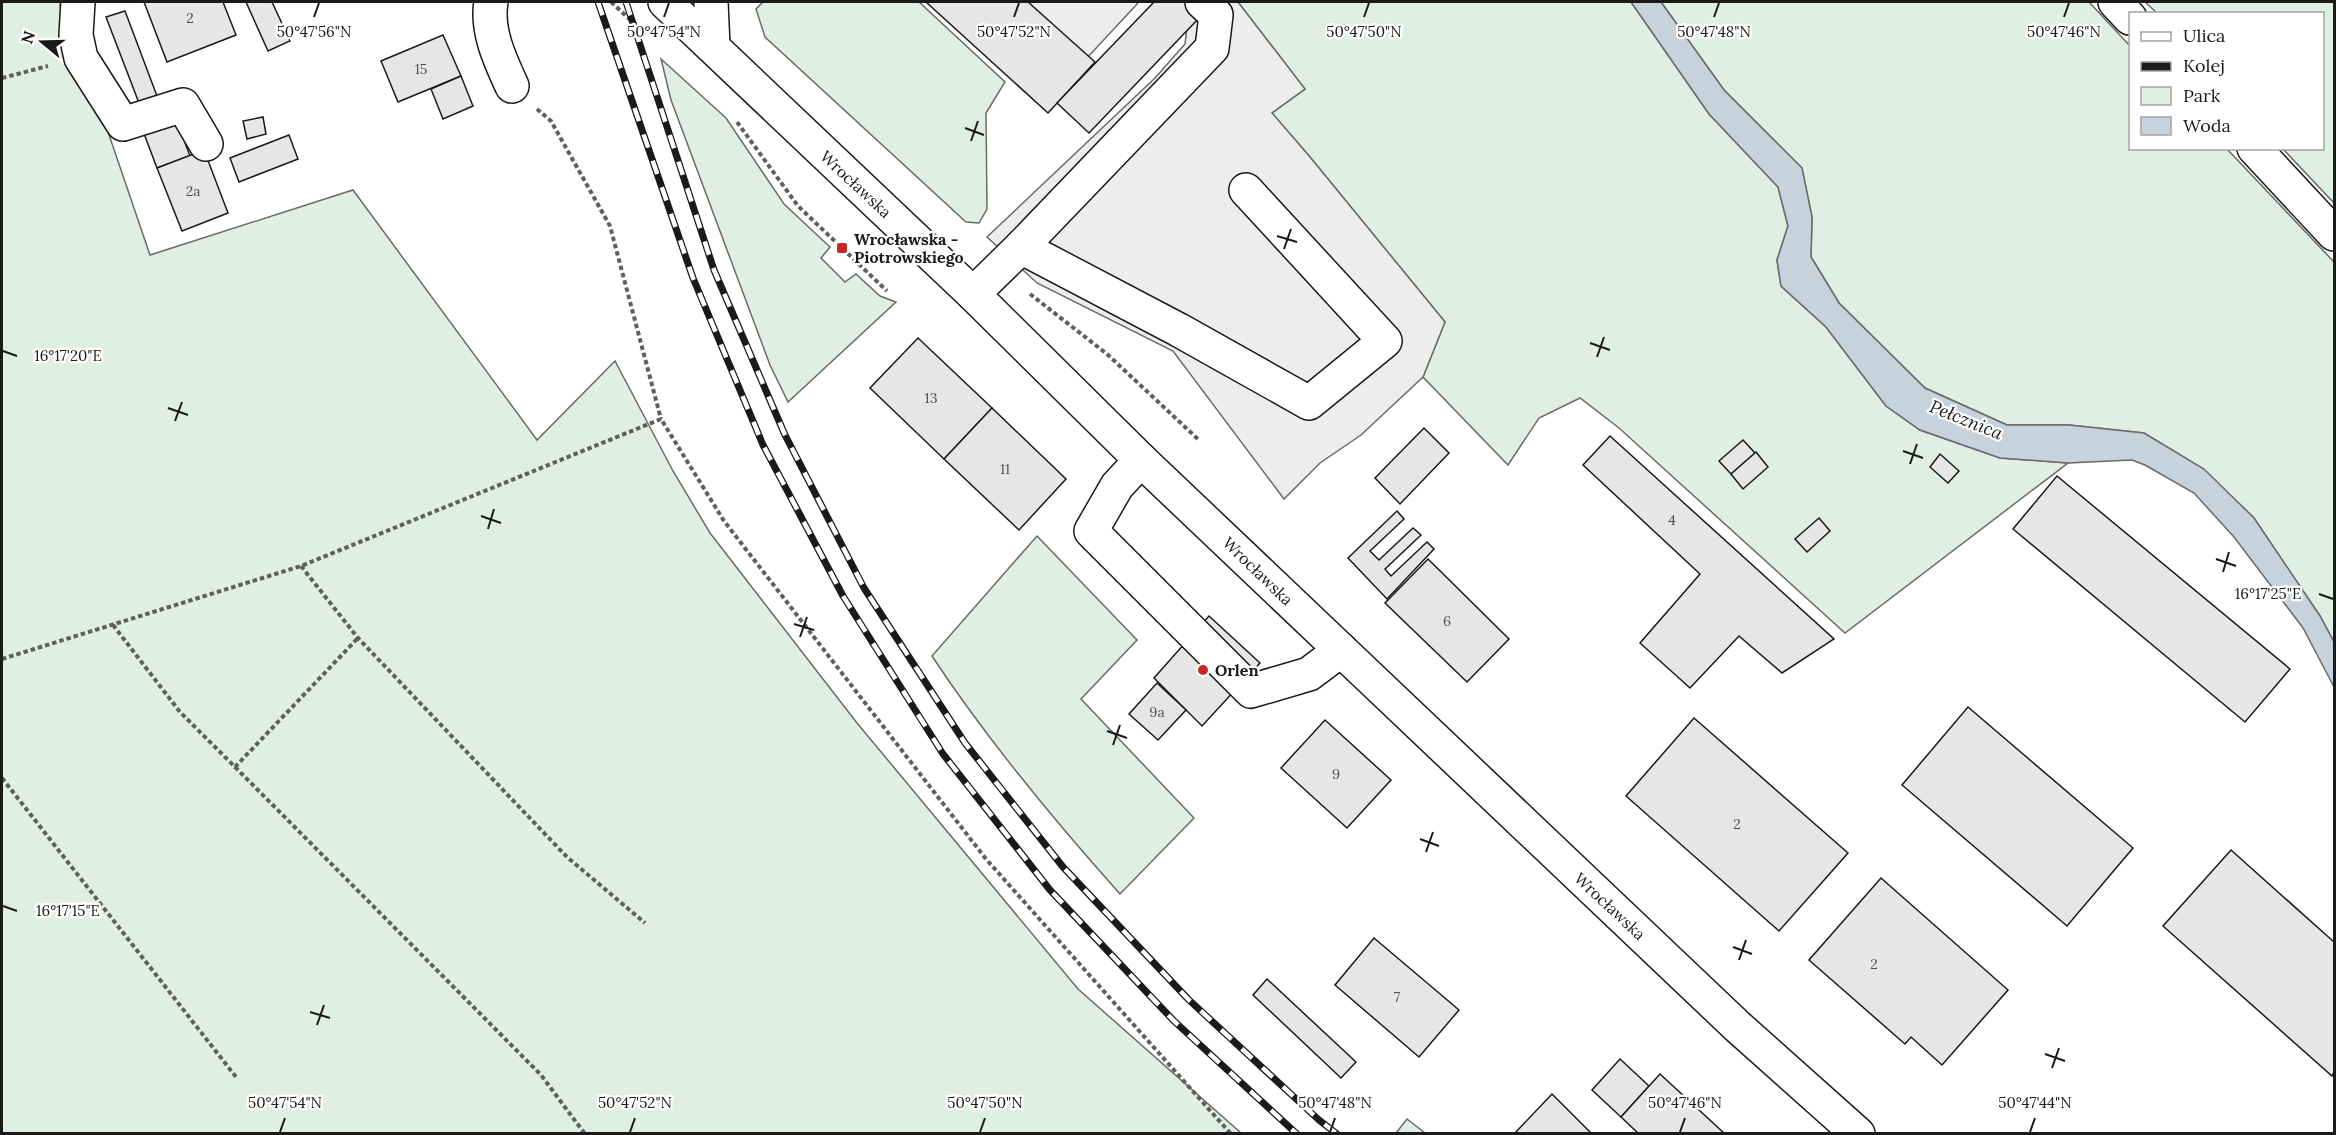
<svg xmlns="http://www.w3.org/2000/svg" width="2336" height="1135" viewBox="0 0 2336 1135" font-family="Lora,serif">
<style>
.green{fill:#e0efe3;stroke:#6a6a6a;stroke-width:1.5}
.parking{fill:#ededed;stroke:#6a6a6a;stroke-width:1.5}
.water{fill:#c6d2dc;stroke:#6a6a6a;stroke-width:1.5}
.building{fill:#e6e6e6;stroke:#1a1a1a;stroke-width:1.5}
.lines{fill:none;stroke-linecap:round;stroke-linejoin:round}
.minor-casing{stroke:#1a1a1a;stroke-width:36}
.major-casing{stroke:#1a1a1a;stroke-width:36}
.path{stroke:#5f5f5f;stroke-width:4;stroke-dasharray:4.5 3;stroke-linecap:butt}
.minor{stroke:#fff;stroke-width:33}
.major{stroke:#fff;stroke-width:33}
.rail-casing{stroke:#1a1a1a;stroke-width:7}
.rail{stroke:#fff;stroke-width:4.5;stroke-dasharray:14;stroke-linecap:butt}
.ticks{fill:none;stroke:#1a1a1a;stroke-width:2}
.poi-dot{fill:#c62828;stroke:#fff;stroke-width:2}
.labels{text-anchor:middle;stroke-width:4.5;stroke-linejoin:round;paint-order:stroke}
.number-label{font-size:14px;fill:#4d4d4d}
.street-label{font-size:16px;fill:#1a1a1a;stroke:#fff}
.poi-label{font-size:16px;font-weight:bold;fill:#1a1a1a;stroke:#fff;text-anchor:start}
.water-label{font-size:18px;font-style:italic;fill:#1a1a1a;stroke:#fff}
.ticks-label{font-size:15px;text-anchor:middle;fill:#1a1a1a;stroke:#fff;stroke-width:4.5;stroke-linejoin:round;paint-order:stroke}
</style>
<rect width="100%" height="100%" fill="#fff"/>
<!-- green -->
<g class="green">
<path d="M2,2H60L63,38L106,126L150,255L353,190L537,440L615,361L673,471L710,533L857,723L1078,989L1241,1133L2,1134Z"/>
<path d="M763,2H919L1005,82L986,113L987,209L979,223L966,222L765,37L756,9Z"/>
<path d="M1238,2H1631L1709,114L1778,187L1788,226L1777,260L1781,286L1826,327L1886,406L1920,430L2000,458L2068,463L1845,633L1619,428L1580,398L1539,418L1508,465L1423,377L1445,322L1310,157L1272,113L1305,89Z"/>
<path d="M1661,2H2089L2130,46V148L2227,149L2334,262V642L2320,616L2254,518L2203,469L2144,433L2069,425H2007L1925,388L1839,303L1811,257L1812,217L1802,168L1724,90Z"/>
<path d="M2145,2H2334V203L2283,149L2322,148V14L2157,13Z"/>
<path d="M661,59L726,118L784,204L830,247L821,258L845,282L856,274L880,296L896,302L788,402L770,365L671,100Z"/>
<path d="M1037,536L1137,640L1081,699L1194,818L1120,894C1053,819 988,741 932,656Z"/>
<path d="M1407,1119L1425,1133H1396Z"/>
</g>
<!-- parking -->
<g class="parking">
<path d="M1023,2H1139L1085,60Z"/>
<path d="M1178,2H1238L1305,89L1272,113L1310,157L1445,322L1423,377L1361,435L1320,463L1284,499L1173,351L1037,283L987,237L1155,78L1185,44L1189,12Z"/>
</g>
<!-- water -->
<path class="water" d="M1631,2H1661L1724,90L1802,168L1812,217L1811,257L1839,303L1925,388L2007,425H2069L2144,433L2204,469L2254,518L2320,616L2334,642V687L2303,628L2234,537L2194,493L2145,465L2132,460L2068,463L2000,458L1920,430L1886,406L1826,327L1781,286L1777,260L1788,226L1778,187L1709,114Z"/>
<!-- building -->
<g class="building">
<path d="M144,2H223L236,35L167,62Z"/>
<path d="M246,2H272L290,41L268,51Z"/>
<path d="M926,2H1028L1095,62L1048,113Z"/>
<path d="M1154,2H1184L1200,17L1089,133L1057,103Z"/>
<path d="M125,11L157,96L139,103L106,17Z"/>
<path d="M443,35L461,76L398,102L381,61Z"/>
<path d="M461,76L473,106L443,119L431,89Z"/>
<path d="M173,111L190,156L157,168L140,123Z"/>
<path d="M263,117L266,134L247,139L243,121Z"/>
<path d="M289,135L298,159L239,182L230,158Z"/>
<path d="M204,150L228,213L182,231L157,168Z"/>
<path d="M918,338L992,408L944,459L870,388Z"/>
<path d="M992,408L1066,479L1019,530L944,459Z"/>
<path d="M1424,428L1449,453L1400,504L1375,478Z"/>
<path d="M1610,436L1834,639L1782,673L1739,636L1690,688L1640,643L1700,574L1583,465Z"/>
<path d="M1743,440L1755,453L1731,474L1719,461Z"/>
<path d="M1756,452L1768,467L1743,489L1731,474Z"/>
<path d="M1940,454L1959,471L1948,483L1930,467Z"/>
<path d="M2057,476L2290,669L2245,722L2013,529Z"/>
<path d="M1397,511L1404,519L1370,551L1379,560L1413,528L1421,535L1385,569L1391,576L1427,542L1434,549L1387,599L1348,558Z"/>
<path d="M1819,518L1830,531L1807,552L1795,539Z"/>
<path d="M1428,559L1509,639L1467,682L1385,603Z"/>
<path d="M1209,616L1260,663L1202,726L1154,678Z"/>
<path d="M1157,683L1186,710L1158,740L1129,714Z"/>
<path d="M1968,707L2133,848L2067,926L1902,785Z"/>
<path d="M1694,718L1848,853L1779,931L1626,796Z"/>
<path d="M1325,720L1391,780L1347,828L1281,768Z"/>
<path d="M2231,850L2334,942V1072L2332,1076L2163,926Z"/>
<path d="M1881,878L2008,990L1942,1065L1911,1037L1905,1044L1809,960Z"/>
<path d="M1374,938L1459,1010L1419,1057L1335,985Z"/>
<path d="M1267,979L1356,1062L1341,1078L1253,995Z"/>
<path d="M1620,1059L1649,1086L1621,1117L1592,1090Z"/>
<path d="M1660,1074L1725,1134H1639L1621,1117Z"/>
<path d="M1552,1094L1592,1134H1514Z"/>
</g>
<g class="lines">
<!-- minor casing -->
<g class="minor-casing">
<g id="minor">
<path d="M78,2L76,35L81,58L123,124L183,105L206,144"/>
<path d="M491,2C486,30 500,60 512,86"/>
<path d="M711,2L713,46"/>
<path d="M2115,2L2130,18"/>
<path d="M2254,148L2334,234"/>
<path d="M1021,247L1179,330L1309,403L1385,341L1246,190"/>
<path d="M973,294L1021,247L1212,48L1216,15L1202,2"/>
<path d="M1141,460L1117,486L1091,531L1251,691L1309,674L1341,650"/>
</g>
</g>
<!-- major casing -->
<g class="major-casing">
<path id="major" d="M665,2L973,294L1141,460L1341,650L1737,1026L1858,1134"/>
</g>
<!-- path -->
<g class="path">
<path d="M611,2L636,25"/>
<path d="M2,78L48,66"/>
<path d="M537,109L551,121L610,226L661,419"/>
<path d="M737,122L798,206L887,291"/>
<path d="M1030,294L1107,354L1200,441"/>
<path d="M301,566L358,638L567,857L645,923"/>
<path d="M113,625L180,712L235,767L358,638"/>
<path d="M2,659L301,566L661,419L724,521L986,859L1231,1134"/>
<path d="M235,767L541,1075L585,1134"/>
<path d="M2,778L236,1077"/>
</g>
<!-- minor -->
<use href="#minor" class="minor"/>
<!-- major -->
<use href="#major" class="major"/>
<!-- rail casing -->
<g class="rail-casing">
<g id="rail">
<path d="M598,2L693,278L763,445L843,596L943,754L1050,890L1174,1021L1297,1134"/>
<path d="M626,2L714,270L785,435L864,588L965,743L1063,867L1189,1000L1319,1120L1337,1134"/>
</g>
</g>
<!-- rail -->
<use href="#rail" class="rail"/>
</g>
<!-- ticks -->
<path class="ticks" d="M314,17L319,3M664,17L669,3M1014,17L1019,3M1364,17L1369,3M1714,17L1719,3M2064,17L2069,3M965,128L984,135M971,141L978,121M1277,236L1297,242M1284,249L1291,229M1590,343L1610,350M3,351L17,356M1597,357L1604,337M168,408L188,415M175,421L182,402M1903,451L1923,458M1910,464L1917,444M481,516L501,523M488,529L494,509M2216,559L2236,566M2223,572L2229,552M2319,594L2333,599M794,624L814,630M800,637L807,617M1107,731L1127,738M1113,745L1120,725M1420,839L1439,846M1426,852L1433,832M3,906L17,911M1733,947L1752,954M1739,960L1746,940M310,1012L330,1018M317,1025L324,1005M2045,1054L2065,1061M2052,1068L2059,1048M280,1132L285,1118M630,1132L635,1118M980,1132L985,1118M1330,1132L1335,1118M1680,1132L1685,1118M2030,1132L2035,1118"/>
<!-- markers -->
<g class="poi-dot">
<rect x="836" y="242" width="12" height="12" rx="3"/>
<circle cx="1203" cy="670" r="6"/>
</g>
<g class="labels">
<!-- number labels -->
<g class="number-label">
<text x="190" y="23">2</text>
<text x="421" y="74">15</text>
<text x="193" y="196">2a</text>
<text x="931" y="403">13</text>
<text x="1005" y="474">11</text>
<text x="1672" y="525">4</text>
<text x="1447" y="626">6</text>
<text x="1157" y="717">9a</text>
<text x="1336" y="779">9</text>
<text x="1737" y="829">2</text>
<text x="1874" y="969">2</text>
<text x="1397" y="1002">7</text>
</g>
<!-- street labels -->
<g class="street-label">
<text transform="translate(856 184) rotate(43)" y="6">Wrocławska</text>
<text transform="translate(1258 571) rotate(44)" y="6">Wrocławska</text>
<text transform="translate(1610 906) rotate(43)" y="6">Wrocławska</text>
</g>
<!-- poi labels -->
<g class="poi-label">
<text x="854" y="245">Wrocławska -<tspan x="854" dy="18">Piotrowskiego</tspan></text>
<text x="1215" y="676">Orlen</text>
</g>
<!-- water labels -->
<g class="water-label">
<text transform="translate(1966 420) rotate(22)" y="6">Pełcznica</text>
</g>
</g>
<g class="ticks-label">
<text x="314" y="37">50°47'56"N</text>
<text x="664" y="37">50°47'54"N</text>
<text x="1014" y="37">50°47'52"N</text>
<text x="1364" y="37">50°47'50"N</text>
<text x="1714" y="37">50°47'48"N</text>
<text x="2064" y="37">50°47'46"N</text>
<text x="68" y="361">16°17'20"E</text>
<text x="2268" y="599">16°17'25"E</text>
<text x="68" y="916">16°17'15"E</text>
<text x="285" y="1108">50°47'54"N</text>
<text x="635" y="1108">50°47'52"N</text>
<text x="985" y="1108">50°47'50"N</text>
<text x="1335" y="1108">50°47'48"N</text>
<text x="1685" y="1108">50°47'46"N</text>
<text x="2035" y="1108">50°47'44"N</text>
</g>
<!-- border -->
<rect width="2336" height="1135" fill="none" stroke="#1a1a1a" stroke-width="6"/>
<!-- legend -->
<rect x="2129" y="12" width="195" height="138" fill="#ffffff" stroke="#a3a3a3" stroke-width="1.5"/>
<rect x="2141" y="32" width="30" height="9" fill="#ffffff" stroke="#a3a3a3" stroke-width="1.5"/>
<text x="2183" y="42" font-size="18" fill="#1a1a1a">Ulica</text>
<rect x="2141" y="62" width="30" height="9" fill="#1a1a1a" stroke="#a3a3a3" stroke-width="1.5"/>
<text x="2183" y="72" font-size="18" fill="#1a1a1a">Kolej</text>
<rect x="2141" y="87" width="30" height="18" fill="#e0efe3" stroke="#a3a3a3" stroke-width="1.5"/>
<text x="2183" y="102" font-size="18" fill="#1a1a1a">Park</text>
<rect x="2141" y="117" width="30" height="18" fill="#c6d2dc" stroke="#a3a3a3" stroke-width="1.5"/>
<text x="2183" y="132" font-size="18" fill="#1a1a1a">Woda</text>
<!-- north arrow -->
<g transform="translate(42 42) rotate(289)" stroke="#ffffff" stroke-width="4.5" paint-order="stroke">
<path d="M0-4.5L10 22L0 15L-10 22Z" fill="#1a1a1a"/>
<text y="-9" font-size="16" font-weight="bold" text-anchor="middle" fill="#1a1a1a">N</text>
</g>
</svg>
